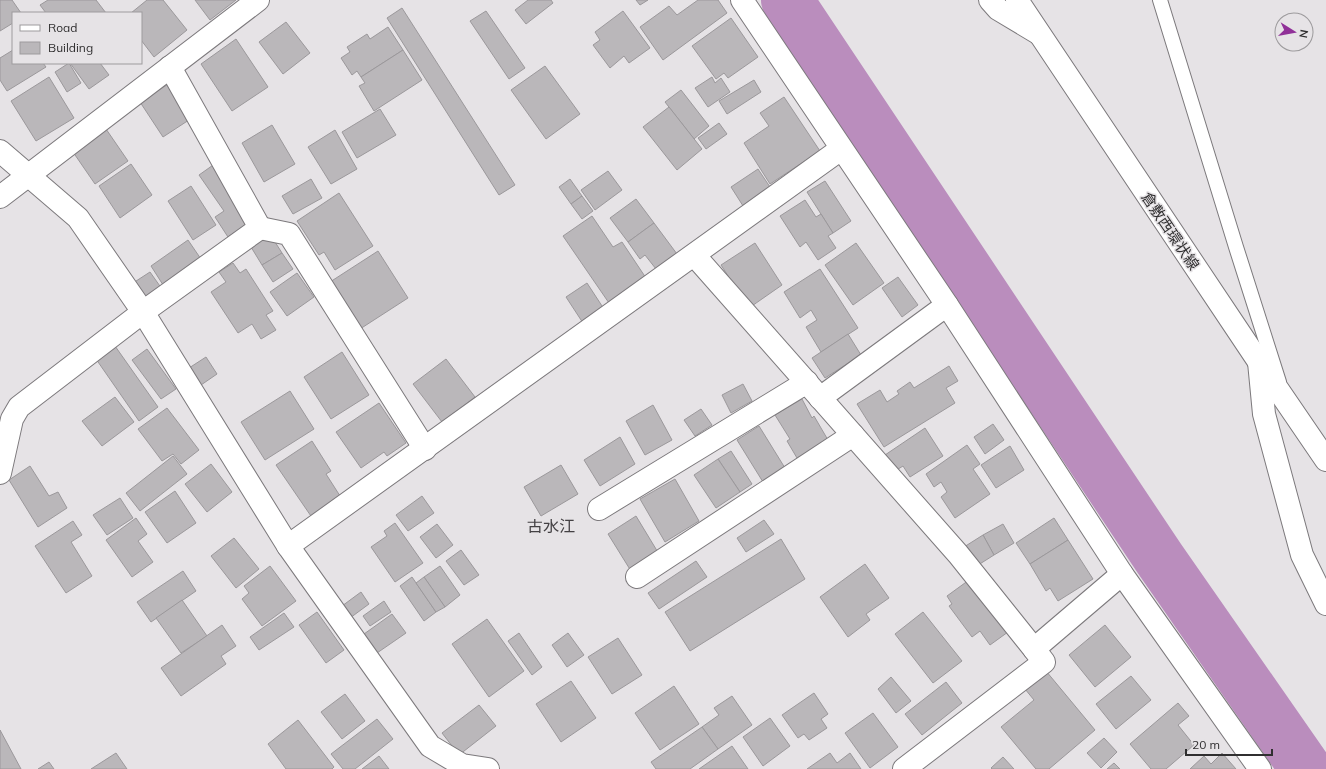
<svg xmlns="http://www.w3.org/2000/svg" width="1326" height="769" viewBox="0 0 1326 769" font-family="Mulish,'Noto Sans JP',sans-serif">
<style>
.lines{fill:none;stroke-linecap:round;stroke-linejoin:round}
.river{stroke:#ba8dbd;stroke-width:52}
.building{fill:#bab7ba;stroke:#9b989b}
.service-casing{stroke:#7c797c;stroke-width:16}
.minor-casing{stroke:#7c797c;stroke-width:24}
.secondary-casing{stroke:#7c797c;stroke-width:24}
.service{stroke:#fff;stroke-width:14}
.minor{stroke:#fff;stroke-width:22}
.secondary{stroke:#fff;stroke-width:22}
.labels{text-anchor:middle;stroke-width:3;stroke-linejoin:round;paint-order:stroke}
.street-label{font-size:15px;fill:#302f30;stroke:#e6e3e6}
.neighbourhood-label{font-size:16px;fill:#444144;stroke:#e6e3e6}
</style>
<rect width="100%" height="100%" fill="#e6e3e6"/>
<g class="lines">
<!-- river -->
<path class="river" d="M787,0L1159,558L1306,769"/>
</g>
<!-- building -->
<g class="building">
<path d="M0,0H12L21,13H13V23L0,31Z"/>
<path d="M48,0H96L106,13H46L40,5Z"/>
<path d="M147,0H163L187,30L154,57L141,40V13H131Z"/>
<path d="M195,0H236L210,20Z"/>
<path d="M528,0H551L553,3L526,24L515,10Z"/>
<path d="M636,0H648L640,5Z"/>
<path d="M698,0H718L727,13L663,60L640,27L669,6L677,15Z"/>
<path d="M402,8L515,185L499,195L387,18Z"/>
<path d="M486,11L525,68L509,79L470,21Z"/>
<path d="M623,11L650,48L629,63L624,56L610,68L593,45L600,40L595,32Z"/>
<path d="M731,18L758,57L728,78L724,73L716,79L692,46Z"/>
<path d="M286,22L310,53L283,74L259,42Z"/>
<path d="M388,27L403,50L361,77L357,71L352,75L341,58L350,52L347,47L367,34L370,39Z"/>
<path d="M236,39L268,87L232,111L201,64Z"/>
<path d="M13,50V63H43L46,67L7,91L0,80V58Z"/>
<path d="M403,50L422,80L374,111L359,86L365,83L361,77Z"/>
<path d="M69,63L81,83L67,92L55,72Z"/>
<path d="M70,63H100L109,75L89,89Z"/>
<path d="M545,66L580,114L546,139L511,90Z"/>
<path d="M49,77L74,118L36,141L11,101Z"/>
<path d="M712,77L715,83L721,78L730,92L708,107L695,88Z"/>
<path d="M754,80L761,92L727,114L719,101Z"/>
<path d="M170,83L192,118L163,137L140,102Z"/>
<path d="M681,90L709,126L694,139L665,102Z"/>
<path d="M784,97L820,151L770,184L744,143L769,126L760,113Z"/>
<path d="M669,107L702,149L677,170L643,127Z"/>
<path d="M380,109L396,135L357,158L342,132Z"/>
<path d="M719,123L727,134L706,149L698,138Z"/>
<path d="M272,125L295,164L264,182L242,143Z"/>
<path d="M106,129L128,161L95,184L73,152Z"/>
<path d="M335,130L357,169L331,184L308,147Z"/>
<path d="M216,163L251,221L228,237L215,217L224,211L199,175Z"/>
<path d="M131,164L152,195L120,218L99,186Z"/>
<path d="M758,169L772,190L745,209L731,187Z"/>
<path d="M608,171L622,190L595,210L581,190Z"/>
<path d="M311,179L322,198L293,214L282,196Z"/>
<path d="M570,179L582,196L571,204L559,187Z"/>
<path d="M825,181L851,221L833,233L807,192Z"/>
<path d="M191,186L216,225L193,240L168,201Z"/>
<path d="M339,193L373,246L335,270L324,252L319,255L297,221Z"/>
<path d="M582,196L593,211L582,219L571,204Z"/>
<path d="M636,199L654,223L628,242L610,218Z"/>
<path d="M805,200L816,217L821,214L833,233L828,236L836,248L818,260L806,242L800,247L780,216Z"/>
<path d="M592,216L613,247L622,242L646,278L609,303L563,236Z"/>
<path d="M654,223L677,254L656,269L645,255L640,259L628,242Z"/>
<path d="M270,234L282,253L262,265L251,247Z"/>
<path d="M188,240L203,262L165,288L151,266Z"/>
<path d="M755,243L782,285L749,308L721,265Z"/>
<path d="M856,243L884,283L853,305L825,265Z"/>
<path d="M378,251L408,298L360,329L330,282Z"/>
<path d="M282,253L293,269L273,282L262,265Z"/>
<path d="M233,263L240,273L246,269L273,311L266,315L276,330L261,339L252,324L238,333L211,292L226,282L219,272Z"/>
<path d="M820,269L858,328L821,352L806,327L817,320L811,310L800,318L784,292Z"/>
<path d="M150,272L162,289L145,300L133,283Z"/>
<path d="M297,273L314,297L287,316L270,292Z"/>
<path d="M898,277L918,305L902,317L882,288Z"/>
<path d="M587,283L604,309L583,323L566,297Z"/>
<path d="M848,334L861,355L825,378L812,358Z"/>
<path d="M115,346L158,407L139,421L96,359Z"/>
<path d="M147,349L176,389L161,399L132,360Z"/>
<path d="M342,352L369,395L331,419L304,377Z"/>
<path d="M206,357L217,374L201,385L189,368Z"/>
<path d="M446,359L475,397L442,422L413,384Z"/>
<path d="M949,366L958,381L946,388L955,403L884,447L857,404L880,390L887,402L899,394L897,391L910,382L914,388Z"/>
<path d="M743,384L752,401L731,413L722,395Z"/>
<path d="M290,391L314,429L265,460L241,422Z"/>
<path d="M115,397L134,422L102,446L82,421Z"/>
<path d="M802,399L812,418L814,416L828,440L797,458L787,441L790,439L775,415Z"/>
<path d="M379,403L406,443L387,456L384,452L361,468L336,432Z"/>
<path d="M653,405L672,440L645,455L626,421Z"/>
<path d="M167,408L199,450L181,464L173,454L162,461L138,429Z"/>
<path d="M701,409L712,425L695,436L684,420Z"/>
<path d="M993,424L1004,440L985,454L974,437Z"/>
<path d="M759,426L785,468L763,482L737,440Z"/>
<path d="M925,428L943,456L910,477L903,466L895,471L885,455Z"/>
<path d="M620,437L635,464L600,486L584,460Z"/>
<path d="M312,441L331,471L326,474L342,499L313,519L276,465Z"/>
<path d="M967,445L980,464L973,469L990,494L955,518L941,497L947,492L941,482L934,487L926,474Z"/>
<path d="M1010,446L1024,470L996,488L981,465Z"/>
<path d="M731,451L752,484L740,492L718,459Z"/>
<path d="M173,456L187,474L140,511L126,493Z"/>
<path d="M718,459L740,492L716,508L694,475Z"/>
<path d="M211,464L232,492L207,512L185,484Z"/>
<path d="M561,465L578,494L541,516L524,487Z"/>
<path d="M30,466L49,496L58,492L67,508L38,527L9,480Z"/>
<path d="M675,479L699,521L665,542L640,499Z"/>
<path d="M175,491L196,523L167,543L145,512Z"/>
<path d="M422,496L434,513L408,531L396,515Z"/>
<path d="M120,498L133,518L107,535L93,515Z"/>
<path d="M636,516L659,554L631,571L608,534Z"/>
<path d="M136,518L147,534L138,541L153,562L132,577L106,540Z"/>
<path d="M1054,518L1068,540L1030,564L1016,543Z"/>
<path d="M764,520L774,534L746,552L737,538Z"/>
<path d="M73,521L82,535L71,542L92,576L66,593L35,546Z"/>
<path d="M395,523L423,563L395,582L371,547L387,536L384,531Z"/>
<path d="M437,524L453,545L436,558L420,537Z"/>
<path d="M1003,524L1014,543L994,555L983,535Z"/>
<path d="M983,535L994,555L975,567L964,547Z"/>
<path d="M234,538L259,569L236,588L211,556Z"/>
<path d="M781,539L805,579L690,651L665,612Z"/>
<path d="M1068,540L1093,579L1058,601L1050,588L1046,591L1030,564Z"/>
<path d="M461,550L479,575L464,585L446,561Z"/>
<path d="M696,561L707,577L659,609L648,593Z"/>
<path d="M865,564L889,598L866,614L870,620L848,637L820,597Z"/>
<path d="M270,566L296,601L262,626L242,599L249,593L244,586Z"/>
<path d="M440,566L460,595L445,607L424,577Z"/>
<path d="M183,571L196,591L151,622L137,602Z"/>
<path d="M412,577L436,612L424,621L400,586Z"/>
<path d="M424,577L445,607L436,612L416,583Z"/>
<path d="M969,580L1008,632L990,645L980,631L972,637L949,606L952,604L947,596Z"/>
<path d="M361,592L369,604L350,618L342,606Z"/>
<path d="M182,600L207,636L181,653L156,618Z"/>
<path d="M384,601L391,612L370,626L363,616Z"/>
<path d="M317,612L344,650L326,663L299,625Z"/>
<path d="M923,612L962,661L933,683L895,634Z"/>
<path d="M284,613L294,627L259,650L250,637Z"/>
<path d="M392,614L406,633L377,653L364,634Z"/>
<path d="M487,619L524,671L489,697L452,644Z"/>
<path d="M222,625L236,646L221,656L226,664L181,696L161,668Z"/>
<path d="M1105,625L1131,657L1095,687L1069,655Z"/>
<path d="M519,633L542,667L532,675L508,641Z"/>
<path d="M568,633L584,655L567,667L552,645Z"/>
<path d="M618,638L642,675L612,694L588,657Z"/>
<path d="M1046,671L1095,730L1049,769H1036L1001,727L1034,700L1025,689Z"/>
<path d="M1131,676L1151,700L1116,729L1096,704Z"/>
<path d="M891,677L911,701L896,713L878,689Z"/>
<path d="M571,681L596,718L561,742L536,704Z"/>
<path d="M946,682L962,703L922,735L905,714Z"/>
<path d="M674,686L699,724L660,750L635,713Z"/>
<path d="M814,693L828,714L821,719L827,728L809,740L804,734L798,738L782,715Z"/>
<path d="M345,694L365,721L342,739L321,712Z"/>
<path d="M732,696L752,725L718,749L702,727L719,715L714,708Z"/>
<path d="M1178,703L1189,716L1178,725L1194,745L1166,769H1151L1130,744Z"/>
<path d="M479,705L496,726L459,755L442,733Z"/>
<path d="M873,713L898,747L870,768L845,733Z"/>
<path d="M770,718L790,746L763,766L743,737Z"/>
<path d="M377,719L393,739L355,769H343L331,754Z"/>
<path d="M298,720L334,767L332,769H286L268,744Z"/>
<path d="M702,727L718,749L690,769H656L651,762Z"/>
<path d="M0,730L21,769H0Z"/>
<path d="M1104,738L1117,752L1101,768L1087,753Z"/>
<path d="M732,746L748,769H699Z"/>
<path d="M116,753L127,769H91Z"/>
<path d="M830,753L837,763L850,753L861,769H807Z"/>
<path d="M1222,753L1236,769H1190L1204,756L1211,764Z"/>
<path d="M379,756L389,769H362Z"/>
<path d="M1003,757L1014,769H992L991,768Z"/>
<path d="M49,762L54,769H38Z"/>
<path d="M1114,763L1120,769H1107Z"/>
</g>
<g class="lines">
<!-- service casing -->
<g class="service-casing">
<path id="service" d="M1160,0L1236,247L1279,382"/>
</g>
<!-- minor casing -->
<g class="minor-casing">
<g id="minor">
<path d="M742,0L947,305L1122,574L1260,769"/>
<path d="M990,0L998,9L1038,33"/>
<path d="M0,151L78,218L143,312L288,546L430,746L462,765L488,769"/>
<path d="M0,197L258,0"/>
<path d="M260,228L289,234L425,449"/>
<path d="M695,256L958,554L1034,649"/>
<path d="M1259,362L1264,414L1302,555L1326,604"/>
<path d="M820,398L947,305"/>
<path d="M0,473L12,419L19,407L143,312L260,228L170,67"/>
<path d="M599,509L807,382"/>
<path d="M288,546L841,149"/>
<path d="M637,577L853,435"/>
<path d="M904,769L1044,662L1034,649L1122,574"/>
</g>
</g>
<!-- secondary casing -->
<g class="secondary-casing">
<path id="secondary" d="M1017,0L1259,362L1326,460"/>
</g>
<!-- service -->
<use href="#service" class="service"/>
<!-- minor -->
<use href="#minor" class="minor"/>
<!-- secondary -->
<use href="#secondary" class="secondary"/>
</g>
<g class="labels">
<!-- street labels -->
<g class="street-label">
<text transform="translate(1170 231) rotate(56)" y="5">倉敷西環状線</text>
</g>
<!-- neighbourhood labels -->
<g class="neighbourhood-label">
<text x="551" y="532">古水江</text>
</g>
</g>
<!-- legend -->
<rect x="12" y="12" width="130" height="52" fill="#e6e3e6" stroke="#9d9b9d"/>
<rect x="20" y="25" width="20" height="6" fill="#ffffff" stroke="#9d9b9d"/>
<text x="48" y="32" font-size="12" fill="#302f30">Road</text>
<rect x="20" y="42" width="20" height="12" fill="#bab7ba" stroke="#9d9b9d"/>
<text x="48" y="52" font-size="12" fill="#302f30">Building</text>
<!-- north arrow -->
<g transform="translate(1294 32) rotate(101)"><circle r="19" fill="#e6e3e6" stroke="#9d9b9d"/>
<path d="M0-3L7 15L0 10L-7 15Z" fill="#903098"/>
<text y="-6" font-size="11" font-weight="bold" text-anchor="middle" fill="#302f30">N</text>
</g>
<!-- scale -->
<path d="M1186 749v6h86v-6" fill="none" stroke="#302f30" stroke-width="2"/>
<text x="1192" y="749" font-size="12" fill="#302f30" stroke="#e6e3e6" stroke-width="3" paint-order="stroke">20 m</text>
</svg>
